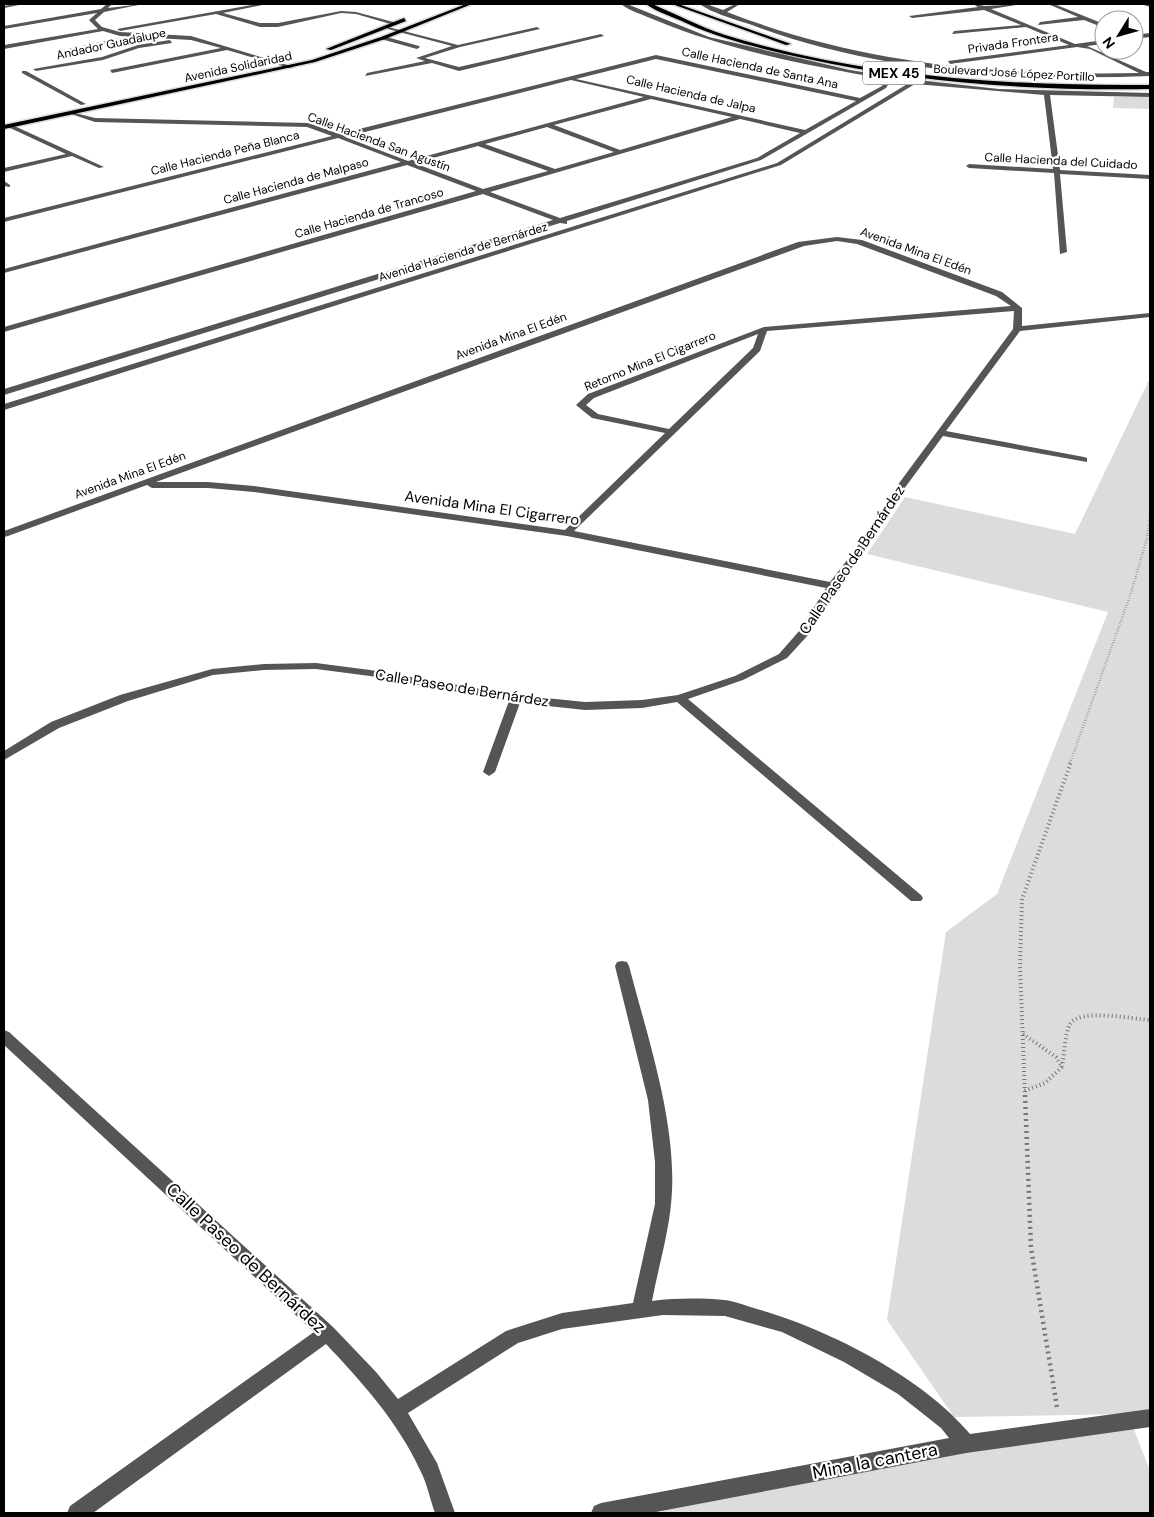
<svg xmlns="http://www.w3.org/2000/svg" width="1154" height="1517" viewBox="0 0 1154 1517" font-family="'DM Sans',sans-serif">
<style>
.green{fill:#dcdcdc}
.lines{fill:none;stroke-linecap:round;stroke-linejoin:round}
.major-casing{stroke:#dbdbdb;stroke-width:3}
.path-far2{stroke:#777;stroke-width:2.5;stroke-dasharray:0.5 2;stroke-linecap:butt}
.path-far1{stroke:#777;stroke-width:4;stroke-dasharray:1 3;stroke-linecap:butt}
.path{stroke:#777;stroke-width:4.5;stroke-dasharray:2 4;stroke-linecap:butt}
.minor{fill:#555;fill-rule:evenodd}
.major{fill:#000;fill-rule:evenodd}
.labels{text-anchor:middle;stroke-width:4.5;stroke-linejoin:round;paint-order:stroke}
.far-street-label{font-size:12px;fill:#000;stroke:#fff}
.shield{fill:#fff;stroke:#4c4c4c;stroke-width:1}
.shield-label{font-size:14px;font-weight:bold;fill:#000}
.street-label{font-size:15px;fill:#000;stroke:#fff}
.near-street-label{font-size:18px;fill:#000;stroke:#fff}
</style>
<rect width="100%" height="100%" fill="#fff"/>
<!-- green -->
<g class="green">
<path d="M1114,97H1150V109L1113,108Z"/>
<path d="M1150,378V1409L1128,1414L1150,1471V1513H654L1060,1430L1125,1414L954,1417L887,1320L946,932L997,894L1108,612L867,554L905,497L1075,534Z"/>
</g>
<g class="lines">
<!-- major casing -->
<g class="major-casing">
<g id="major">
<path d="M466,4H472L385,39L315,62L4,129V125L312,60L381,37Z"/>
<path d="M646,4H652C676,14 700,27 725,35C863,77 1007,86 1150,85V89C1034,91 917,83 803,58C763,49 723,40 686,23C674,17 656,12 646,4Z"/>
<path d="M672,4H678L791,44L786,45Z"/>
<path d="M404,18L406,21L331,50L326,49Z"/>
</g>
</g>
<!-- path-far2 -->
<path class="path-far2" d="M1070,763L1131,593L1147,538L1150,514"/>
<!-- path-far1 -->
<g class="path-far1">
<path d="M1023,1034L1056,1057L1062,1067L1045,1083L1024,1091"/>
<path d="M1062,1067C1064,1056 1065,1033 1070,1024C1079,1008 1133,1019 1150,1020"/>
<path d="M1025,1096L1020,967L1022,899L1071,762"/>
</g>
<!-- path -->
<path class="path" d="M1025,1095L1031,1248L1057,1407"/>
<!-- minor -->
<g class="minor">
<path d="M15,4H24L4,8V6Z"/>
<path d="M107,4H112L108,8L143,4L104,12L95,20L102,27L120,32L191,36L294,67L289,68L227,50L112,73L110,70L221,48L191,40L120,36L103,31L4,49V45L98,29L89,20L97,13L4,29V26L101,9Z"/>
<path d="M258,4H267L223,13L260,23H278L341,11L356,12L397,23L394,25L356,14L341,13L278,27H260L216,14L120,31L117,29Z"/>
<path d="M621,4H627L709,37L850,70L900,78L999,89L1150,93V97L1050,95L1060,170L1150,175V179L1060,174L1067,252L1060,254L1054,173L969,168L966,166L969,164L1053,169L1044,95L915,84L781,165L4,410V404L777,163L909,83L891,80L886,88L761,160L567,221V224L560,223L4,395V389L553,220L483,194L4,332V327L476,191L407,165L4,273V269L401,162L338,138L4,222V218L332,136L307,127L95,122L71,114V112L95,118L308,123L339,134L656,55L860,98L882,86L886,79C809,66 727,50 655,20C644,15 629,11 621,4ZM656,59L856,101L805,130L576,79ZM571,80L644,97L408,161L345,137ZM651,99L732,117L620,150L554,125ZM740,119L800,133L757,158L560,218L490,192ZM547,127L614,152L555,169L485,144ZM478,146L548,171L483,189L414,163Z"/>
<path d="M700,4H706L723,10L735,4H740L727,12C861,64 996,76 1139,73L1090,49L1077,47L950,64L948,61L1069,45L1026,27L952,34L954,31L1021,25L984,10L912,18L909,16L978,7L973,4L985,6L1023,4L991,9L1075,44L1104,40V44L1087,46L1146,72H1150V76C1018,81 877,72 752,25C737,20 711,13 700,4Z"/>
<path d="M1048,4H1054L1104,24V28L1084,20L1038,25L1040,22L1078,17Z"/>
<path d="M1144,4H1150V7L1144,5Z"/>
<path d="M388,27L458,45L537,27L540,29L460,47L425,58L459,67L601,34L604,36L459,71L432,63L365,76L367,73L425,61L416,58L452,46L388,29Z"/>
<path d="M1150,33V37L1134,39V35Z"/>
<path d="M130,36L132,39L62,53L59,51Z"/>
<path d="M383,36L419,46L420,47L417,49L381,39Z"/>
<path d="M170,40L172,43L139,48L103,60L36,71L33,69L102,57L138,45Z"/>
<path d="M22,71H26L86,104L81,105L22,73Z"/>
<path d="M10,124L104,167L99,168L72,156L4,172V168L66,154L8,127Z"/>
<path d="M4,181L10,185V187L4,186Z"/>
<path d="M837,237L862,240L1002,292L1022,308V326L1150,313V317L1020,331L946,431L1084,457L1087,458V462L943,436L901,493L864,551L838,587L809,634L787,658L743,680L688,699L921,895L923,898L921,901H911L677,702L642,708L585,710L520,703L495,772L489,776L483,772L509,701L370,676L316,669L264,670L213,675L128,701L59,728L4,760V751L51,722L120,695L212,669L264,664L316,663L370,670L516,695L585,702L642,700L678,695L735,676L779,654L800,630L826,588L567,536L254,492L208,488H152L147,485L8,536L4,537V531L798,242ZM837,241L857,244L996,296L1011,306L764,327L588,394L576,405L592,418L665,433L565,530L254,486L208,482H156L804,246ZM1014,311L1013,329L894,490L855,550L830,582L574,531L760,351L767,331ZM758,334L753,348L669,429L598,414L586,405L594,398Z"/>
<path d="M622,961L627,962L629,966C648,1039 679,1129 671,1204C668,1236 658,1269 652,1301C675,1298 701,1298 724,1300C735,1301 746,1306 757,1309C828,1329 923,1377 970,1434L1150,1409V1427L966,1453L651,1513H591L594,1506L601,1503L949,1438L941,1428L898,1394L844,1362L782,1332L725,1316L663,1315L562,1329L518,1343L408,1413L437,1463L455,1513H435C430,1499 427,1483 420,1470C398,1422 362,1382 326,1344L93,1513H67L70,1506L314,1332L4,1045V1030L9,1032L333,1327L376,1372L398,1399L506,1331L562,1313L633,1303L655,1204V1162L648,1100L615,966L617,962Z"/>
</g>
<!-- major -->
<use href="#major" class="major"/>
</g>
<g class="labels">
<!-- far-street labels -->
<g class="far-street-label">
<text transform="translate(1013 43) rotate(-8)" y="4">Privada Frontera</text>
<text transform="translate(111 44) rotate(-12)" y="4">Andador Guadalupe</text>
<text transform="translate(238 67) rotate(-12)" y="4">Avenida Solidaridad</text>
<text transform="translate(760 68) rotate(12)" y="4">Calle Hacienda de Santa Ana</text>
<text transform="translate(1014 73) rotate(3)" y="4">Boulevard José López Portillo</text>
<text transform="translate(691 94) rotate(13)" y="4">Calle Hacienda de Jalpa</text>
<text transform="translate(379 142) rotate(20)" y="4">Calle Hacienda San Agustín</text>
<text transform="translate(225 153) rotate(-14)" y="4">Calle Hacienda Peña Blanca</text>
<text transform="translate(1061 161) rotate(3)" y="4">Calle Hacienda del Cuidado</text>
<text transform="translate(296 181) rotate(-15)" y="4">Calle Hacienda de Malpaso</text>
<text transform="translate(369 213) rotate(-16)" y="4">Calle Hacienda de Trancoso</text>
<text transform="translate(916 251) rotate(20)" y="4">Avenida Mina El Edén</text>
<text transform="translate(463 252) rotate(-17)" y="4">Avenida Hacienda de Bernárdez</text>
<text transform="translate(511 336) rotate(-20)" y="4">Avenida Mina El Edén</text>
<text transform="translate(650 361) rotate(-22)" y="4">Retorno Mina El Cigarrero</text>
<text transform="translate(130 475) rotate(-20)" y="4">Avenida Mina El Edén</text>
</g>
<!-- shield labels -->
<rect class="shield" x="863" y="61.5" width="62" height="23" rx="4"/>
<g class="shield-label">
<text x="894" y="78">MEX 45</text>
</g>
<!-- street labels -->
<g class="street-label">
<text transform="translate(492 508) rotate(8)" y="5">Avenida Mina El Cigarrero</text>
<text transform="translate(852 560) rotate(-56)" y="5">Calle Paseo de Bernárdez</text>
<text transform="translate(462 688) rotate(9)" y="5">Calle Paseo de Bernárdez</text>
</g>
<!-- near-street labels -->
<g class="near-street-label">
<text transform="translate(246 1258) rotate(43)" y="6">Calle Paseo de Bernárdez</text>
<text transform="translate(875 1461) rotate(-11)" y="6">Mina la cantera</text>
</g>
</g>
<!-- border -->
<rect width="1154" height="1517" fill="none" stroke="#000000" stroke-width="10"/>
<!-- north arrow -->
<g transform="translate(1119 35) rotate(233)"><circle r="24" fill="#ffffff" stroke="#999999"/>
<path d="M0-4L9 19L0 12L-9 19Z" fill="#000000"/>
<text y="-8" font-size="14" font-weight="bold" text-anchor="middle" fill="#000000">N</text>
</g>
</svg>
